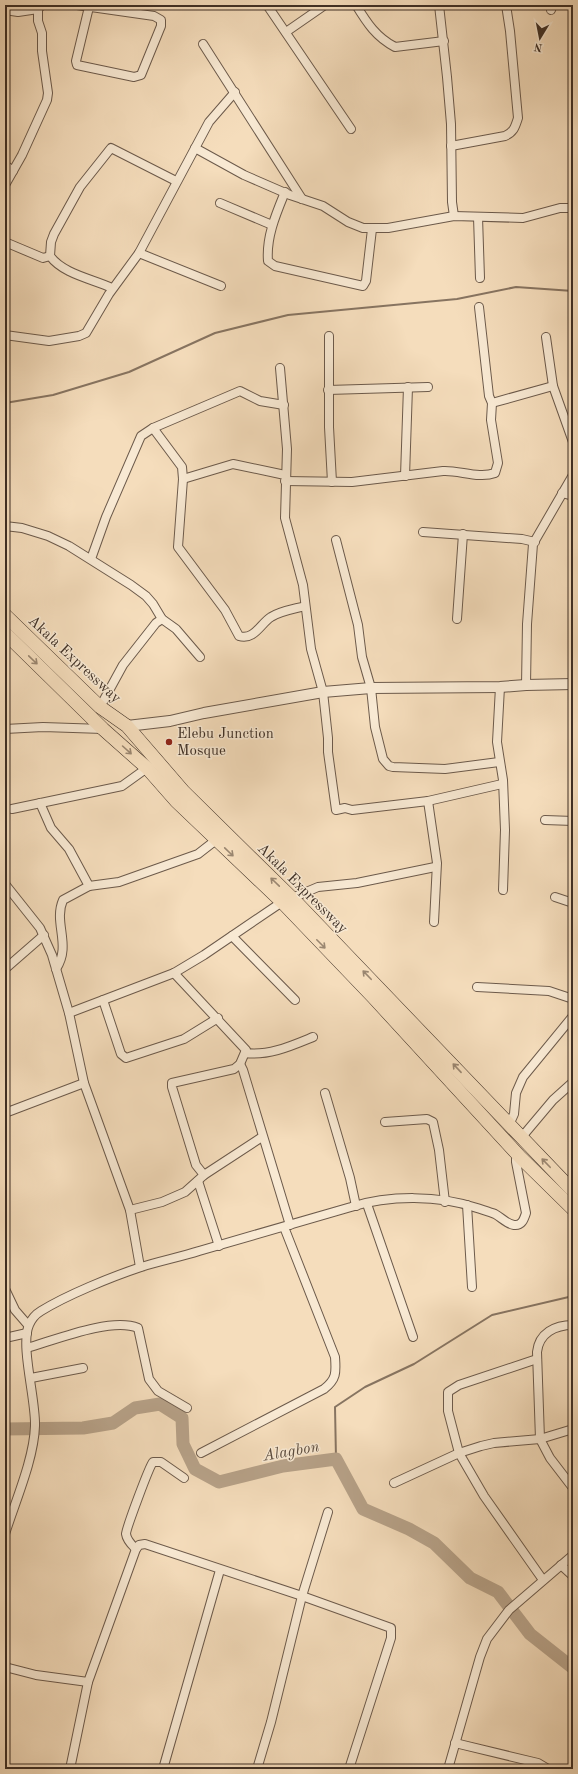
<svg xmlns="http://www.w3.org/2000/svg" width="578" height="1774" viewBox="0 0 578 1774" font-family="'Old Standard TT',serif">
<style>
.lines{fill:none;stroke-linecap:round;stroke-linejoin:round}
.stream{stroke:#877461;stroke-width:2}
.river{stroke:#b7a289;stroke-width:13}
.minor-casing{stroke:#6c5a4b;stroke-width:10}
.tertiary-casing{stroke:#6c5a4b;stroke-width:12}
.primary-casing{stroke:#3e2f25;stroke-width:14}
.minor{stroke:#f8e9d3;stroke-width:8}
.tertiary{stroke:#f8e9d3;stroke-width:10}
.primary{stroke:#f5ddbc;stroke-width:13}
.oneway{stroke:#9a8670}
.poi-dot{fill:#8f2418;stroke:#f8e9d3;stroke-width:1.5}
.labels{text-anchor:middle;stroke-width:3;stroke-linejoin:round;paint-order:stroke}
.street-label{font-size:15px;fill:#3e2f25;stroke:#f8e9d3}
.poi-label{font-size:15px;fill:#3e2f25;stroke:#f8e9d3;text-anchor:start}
.water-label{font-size:16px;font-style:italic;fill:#5c4c3e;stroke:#f8e9d3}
</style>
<rect width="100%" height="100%" fill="#f5ddbc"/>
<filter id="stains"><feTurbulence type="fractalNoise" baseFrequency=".005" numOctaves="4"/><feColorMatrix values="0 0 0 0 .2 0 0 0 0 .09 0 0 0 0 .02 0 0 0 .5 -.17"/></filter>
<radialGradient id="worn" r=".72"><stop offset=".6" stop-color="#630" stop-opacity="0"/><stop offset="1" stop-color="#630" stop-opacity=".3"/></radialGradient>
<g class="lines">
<!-- stream -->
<g class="stream">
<path d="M5,403L53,395L129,372L215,333L288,315L457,299L516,287L573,291"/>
<path d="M336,1459L335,1407L365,1387L414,1364L492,1315L573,1296"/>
</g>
<!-- river -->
<path class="river" d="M5,1429L83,1428L113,1423L135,1408L160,1404L182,1418L183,1444L195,1469L219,1482L283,1466L336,1459L363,1509L409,1529L434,1543L470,1578L498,1592L530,1634L573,1668"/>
<!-- minor casing -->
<g class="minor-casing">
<g id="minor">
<path d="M77,5L154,16L161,20V26L141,75L134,77L77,65L76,61L89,7"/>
<path d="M267,5L351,129"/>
<path d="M356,5C367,23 376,37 395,47L444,41"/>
<path d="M439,5L447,77L451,124L452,202L454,216"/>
<path d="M5,10L18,12L38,9"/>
<path d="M551,10L553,5"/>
<path d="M286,32L325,5"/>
<path d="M203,44L302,199"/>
<path d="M451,146L505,136C514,132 515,127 518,118L510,31L506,5"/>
<path d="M195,148L244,175L290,195L323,206L348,222L363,228H388L454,216L523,218L560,208H573"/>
<path d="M5,165L13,171"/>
<path d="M5,185L22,155L47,100L48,93L42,51V33L38,21V9L42,5"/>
<path d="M285,192C276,214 266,237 268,261L275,266L363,286L366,281L372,229"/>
<path d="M220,203L272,225"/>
<path d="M478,217L480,278"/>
<path d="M5,242L43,258L50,256"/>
<path d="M139,253L221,286"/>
<path d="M112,288C93,279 63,274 50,256L51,242L54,234L80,187L111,148L176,181"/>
<path d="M5,335L49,341L79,336L86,333L109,294L139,253L209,122L235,92"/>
<path d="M329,336V427L332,482"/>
<path d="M546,337L553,386L573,442"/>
<path d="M280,368L287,449L285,518L303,585L311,649L323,692L328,738V752L336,810L345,808L352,810L428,801L502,784"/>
<path d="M328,390L428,387"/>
<path d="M492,403L553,386"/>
<path d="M153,428L182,467L183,479L178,547L225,610L239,636C254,641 261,623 271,617C280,611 294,609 305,606"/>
<path d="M405,476L408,387"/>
<path d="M183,479L233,464L285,475"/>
<path d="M285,481L352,482L443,471C459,470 479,479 495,473L498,463L491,420L492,403L489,396L479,307"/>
<path d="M562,493L573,496"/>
<path d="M5,526L22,528L48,536L69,546L131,585L146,596L153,604L162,619L176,629L200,657"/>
<path d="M423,532L522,539L535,542"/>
<path d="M336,540L358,625L362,657L371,688L375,727L383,759L389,766L393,767L445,769L499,762"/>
<path d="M91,559L106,517L141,436L153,428L240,391L260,401L284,405"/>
<path d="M457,619L463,534"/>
<path d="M526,685L527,624L533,544L573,475"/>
<path d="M500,687L497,742L503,780L505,830L503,890"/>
<path d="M100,707L123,665L156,623L162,619"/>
<path d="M5,729L43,727L103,729"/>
<path d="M428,801L437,863L434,922"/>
<path d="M40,803L51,828L69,849L89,886"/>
<path d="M12,809L122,786L147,768"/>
<path d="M545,820L573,821"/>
<path d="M5,884L40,928L52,955L69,1013L84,1083L130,1210L140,1267"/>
<path d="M555,897L573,903"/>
<path d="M292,898L318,887L357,883L435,867"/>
<path d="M232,936L295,1000"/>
<path d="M5,969L44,935"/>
<path d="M56,969C72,945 53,923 63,900L89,886L119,882L198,854L216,840"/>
<path d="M174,973L246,1050L240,1064L234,1069L172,1083V1087L196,1165L204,1175"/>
<path d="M477,987L549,991L573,999"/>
<path d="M103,1000L121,1054L126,1058L184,1039L218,1018"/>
<path d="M69,1013L174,973L204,955L282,902"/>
<path d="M245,1053C269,1056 291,1046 313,1037"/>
<path d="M240,1064L243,1070L290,1225"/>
<path d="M325,1093L350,1178L356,1206"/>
<path d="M5,1113L84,1083"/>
<path d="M385,1122L427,1119L433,1122L439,1150L445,1202"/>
<path d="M509,1125L514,1114L516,1093L523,1077L573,1016"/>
<path d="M521,1138L553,1100L573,1082"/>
<path d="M198,1181L219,1246"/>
<path d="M367,1204L413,1337"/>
<path d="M467,1205L472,1287"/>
<path d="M130,1210L162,1202L185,1192L204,1175L262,1137"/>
<path d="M5,1289L15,1310L28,1325"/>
<path d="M573,1325C555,1325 539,1333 537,1352L540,1439L550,1458L573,1488"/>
<path d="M5,1338L27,1333"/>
<path d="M27,1348C55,1340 111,1317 138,1328L149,1379L158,1391L187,1408"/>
<path d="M537,1359L459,1385L448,1392V1411L459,1453L484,1496L543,1580"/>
<path d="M31,1378L83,1368"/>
<path d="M201,1453L324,1389C337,1379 336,1372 335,1357L284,1227"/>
<path d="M394,1483L459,1453L481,1446L494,1443L540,1439L573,1429"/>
<path d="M5,1534C15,1502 34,1459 35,1426C36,1400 20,1345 29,1325C31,1320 36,1314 41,1311C67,1295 111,1277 141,1267C160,1261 180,1257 199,1251C249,1237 300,1222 351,1207C389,1195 439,1195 477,1208C483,1210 490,1212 495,1214C502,1218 507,1224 514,1225C522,1226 524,1219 526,1213L516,1162V1159L520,1157"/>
<path d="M136,1549C132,1545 127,1541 126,1534C126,1529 149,1467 153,1462H161L184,1478"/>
<path d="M561,1565L573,1576"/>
<path d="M5,1667L36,1675L88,1682"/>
<path d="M455,1743L538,1763L548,1769"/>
<path d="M70,1769L88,1682L136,1549L139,1545L145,1544L302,1596L391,1628V1638L349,1769"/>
<path d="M163,1769L220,1570"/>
<path d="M257,1769L271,1722L302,1596L328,1512"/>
<path d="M448,1769L480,1657L487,1639L509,1610L573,1555"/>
</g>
</g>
<!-- tertiary casing -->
<g class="tertiary-casing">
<path id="tertiary" d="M127,726L170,721L204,713L323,692L371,688L500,687L526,685L573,684"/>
</g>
<!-- primary casing -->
<g class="primary-casing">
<g id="primary">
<path d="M5,615L100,707L127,726L184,792L299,905L573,1191"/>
<path d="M5,633L103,729L147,768L176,801L282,902L373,997L520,1157L573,1209"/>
</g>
</g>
<!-- minor -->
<use href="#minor" class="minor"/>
<!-- tertiary -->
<use href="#tertiary" class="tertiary"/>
<!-- primary -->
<use href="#primary" class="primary"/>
</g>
<!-- one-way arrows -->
<defs><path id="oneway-shaft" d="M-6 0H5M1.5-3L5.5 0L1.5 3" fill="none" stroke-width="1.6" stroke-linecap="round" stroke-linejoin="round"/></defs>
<g class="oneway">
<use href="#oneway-shaft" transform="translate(33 660) rotate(44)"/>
<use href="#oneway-shaft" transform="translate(127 750) rotate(42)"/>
<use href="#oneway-shaft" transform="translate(229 852) rotate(44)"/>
<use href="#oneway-shaft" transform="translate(275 882) rotate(-136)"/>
<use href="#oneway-shaft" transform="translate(321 944) rotate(45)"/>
<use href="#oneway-shaft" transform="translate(367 975) rotate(-134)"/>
<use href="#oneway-shaft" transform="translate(457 1068) rotate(-133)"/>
<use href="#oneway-shaft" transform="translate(546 1163) rotate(-134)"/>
</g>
<!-- markers -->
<circle class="poi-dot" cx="169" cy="742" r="4"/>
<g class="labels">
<!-- street labels -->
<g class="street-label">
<text transform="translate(75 659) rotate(43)" y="5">Akala Expressway</text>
<text transform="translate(303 888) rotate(45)" y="5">Akala Expressway</text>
</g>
<!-- poi labels -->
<g class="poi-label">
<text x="177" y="738">Elebu Junction<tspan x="177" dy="17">Mosque</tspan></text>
</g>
<!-- water labels -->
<g class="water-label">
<text transform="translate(291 1450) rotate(-10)" y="6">Alagbon</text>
</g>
</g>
<!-- margin -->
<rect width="578" height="1774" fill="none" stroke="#f5ddbc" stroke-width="20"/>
<rect x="6" y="6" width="566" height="1762" fill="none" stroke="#3e2f25" stroke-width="2"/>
<rect x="10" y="10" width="558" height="1754" fill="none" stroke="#3e2f25"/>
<!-- north arrow -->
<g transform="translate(540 38) rotate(190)" stroke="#f8e9d3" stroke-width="3" paint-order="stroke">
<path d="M0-3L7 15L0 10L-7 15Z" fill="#3e2f25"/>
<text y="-6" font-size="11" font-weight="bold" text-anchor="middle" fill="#3e2f25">N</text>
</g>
<rect width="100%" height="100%" filter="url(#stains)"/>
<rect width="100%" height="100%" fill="url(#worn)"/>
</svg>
